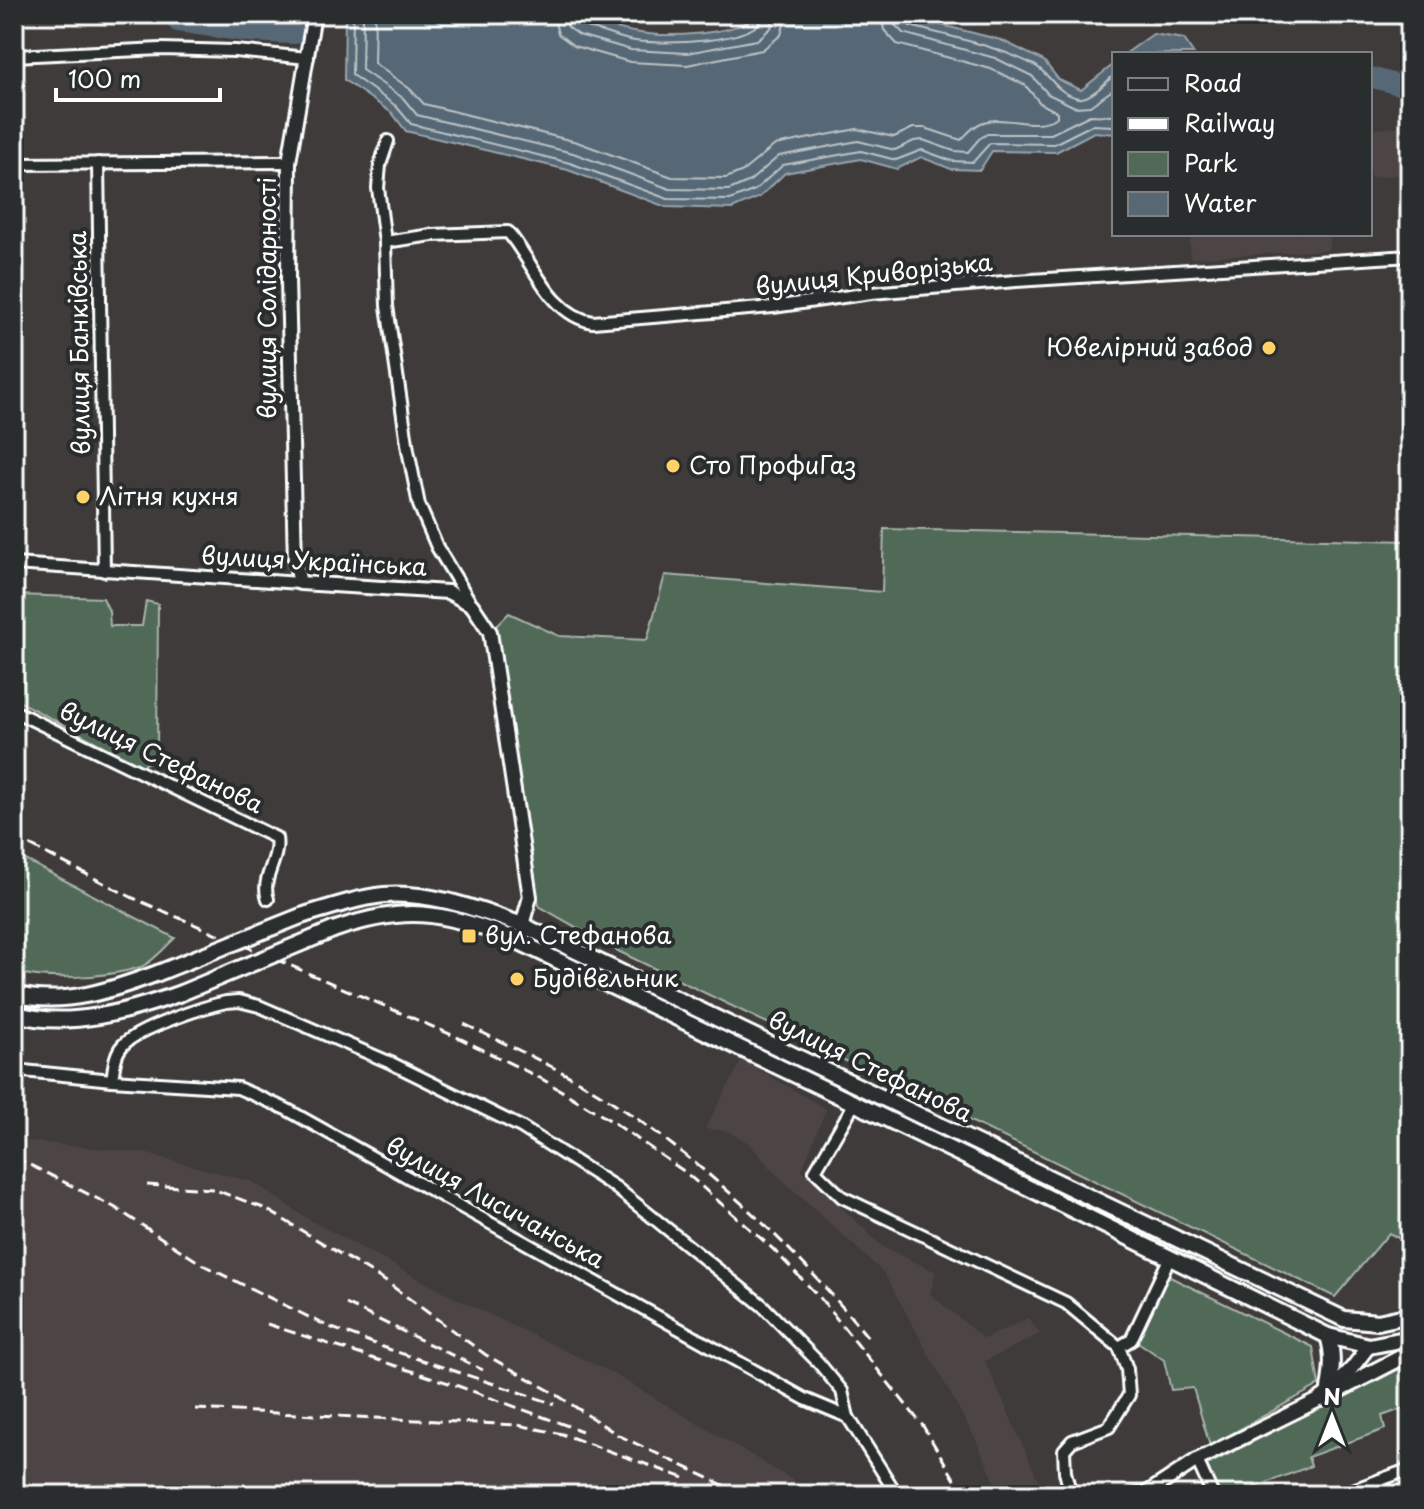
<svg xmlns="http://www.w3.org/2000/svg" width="1424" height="1509" viewBox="0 0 1424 1509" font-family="'Playpen Sans',sans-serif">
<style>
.built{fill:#4e4544}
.green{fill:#516a58;stroke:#a8b4ac;stroke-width:2}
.water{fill:#576874;stroke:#9aa4ac;stroke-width:2}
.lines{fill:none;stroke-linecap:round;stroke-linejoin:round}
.shore{stroke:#bcc3c7;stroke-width:2}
.river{stroke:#576874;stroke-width:20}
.minor-casing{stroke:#fff;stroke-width:16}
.tertiary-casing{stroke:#fff;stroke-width:18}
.secondary-casing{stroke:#fff;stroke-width:20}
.minor{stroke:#2a2d2e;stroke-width:10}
.tertiary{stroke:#2a2d2e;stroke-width:12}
.secondary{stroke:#2a2d2e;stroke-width:14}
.rail{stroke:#fff;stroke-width:3;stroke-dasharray:12 6;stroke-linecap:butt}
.secondary-bridge-casing{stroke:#fff;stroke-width:20;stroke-linecap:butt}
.secondary-bridge{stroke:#2a2d2e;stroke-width:14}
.poi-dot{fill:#ffd166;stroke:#2a2d2e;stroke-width:3}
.labels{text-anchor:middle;stroke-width:8;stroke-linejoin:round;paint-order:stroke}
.street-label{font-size:24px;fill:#fff;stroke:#2a2d2e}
.poi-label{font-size:24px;fill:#fff;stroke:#2a2d2e;text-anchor:start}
</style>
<rect width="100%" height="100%" fill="#3f3b3b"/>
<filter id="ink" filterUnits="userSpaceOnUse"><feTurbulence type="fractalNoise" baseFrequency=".0125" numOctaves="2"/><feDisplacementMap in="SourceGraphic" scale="16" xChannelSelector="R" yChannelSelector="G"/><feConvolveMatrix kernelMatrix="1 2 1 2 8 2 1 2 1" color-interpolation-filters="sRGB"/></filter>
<g filter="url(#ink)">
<!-- built -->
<g class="built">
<path d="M1410,125V173L1370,178V130Z"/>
<path d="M1190,234H1331L1328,250L1190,258Z"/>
<path d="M742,1060L826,1109L802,1170L883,1247L936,1272L930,1294L984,1339L1028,1318L1040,1334L985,1361L1045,1495H1001L975,1438L884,1273L776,1174L749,1143L727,1131L705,1129Z"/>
<path d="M14,1140L144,1153L253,1182L308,1219L449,1295L612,1373L818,1495H14Z"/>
</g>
<!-- green -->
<g class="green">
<path d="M884,529L1410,541V1231L1402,1240L1389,1233L1335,1297L618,951L539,906L495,627L509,613L559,636L647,640L665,575L882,592Z"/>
<path d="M17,595L103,598L109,611L110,626H142L146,601L158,604L157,757L141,766L14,699V597Z"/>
<path d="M14,854L175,938C165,947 153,962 141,967C109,977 45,982 14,971Z"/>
<path d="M1168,1276L1313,1347L1319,1385L1210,1446L1193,1388L1171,1390L1164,1360L1135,1340Z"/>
<path d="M1410,1362V1406L1382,1416L1385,1429L1308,1457L1311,1466L1234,1495H1219L1205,1466Z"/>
</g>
<!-- water -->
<g class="water">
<path d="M345,14H579L584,18C600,23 616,29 633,32C666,38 734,36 760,14H898L1001,40L1044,61L1059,80L1081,90L1114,64V134L1094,132L1056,152L992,151L980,170L951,169L921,157L897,169L861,159L785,173L760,197L732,209L666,207L568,170L406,131L392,113L344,80Z"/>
<path d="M1153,34L1184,39L1194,54H1125Z"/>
</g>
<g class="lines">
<!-- shore -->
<g class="shore">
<path d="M353,14L352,75L396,106L411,124L570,163L668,199L730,200L755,190L783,165L861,151L896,160L922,150L952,161L973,162L990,143L1054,144L1092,125L1114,126"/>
<path d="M363,14L362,70L403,98L417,115L573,153L670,189L729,190L750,181L779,156L858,141L895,150L914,141L923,140L954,151L968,152L979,139L987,134H1051L1090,115L1114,116"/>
<path d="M375,14L374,63L410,89L424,104L577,142L672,177L726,178L743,171L775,145L857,129L894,137L913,128H925L961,140C967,134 972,127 981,123C1005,113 1034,132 1057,117V112L1040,103L1025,85L991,69L897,44L884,30L881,14"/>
<path d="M553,14L558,34L574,46L630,62L687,65L762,50L781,35L787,14"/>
<path d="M565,14L568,27L579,35L631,50L687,53L757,40L771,28L774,14"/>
<path d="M575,14L576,21L581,25C597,30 613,36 629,40C654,45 761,45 764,14"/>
<path d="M893,14L895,25L903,33L995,58L1032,76L1048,94L1075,107L1090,106L1114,89"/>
<path d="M903,14L904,21L910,26C953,37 994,45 1034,65C1050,73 1055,93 1078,98C1090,100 1106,82 1114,75"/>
</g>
<!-- river -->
<g class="river">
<path d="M174,14L178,22L247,32L295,34"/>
<path d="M1370,77L1410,88"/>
</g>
<!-- minor casing -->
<g class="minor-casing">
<g id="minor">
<path d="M14,56L161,49L235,51L308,58"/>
<path d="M388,141L380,165L378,188L385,242L387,306L408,450L419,505L437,547L472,605"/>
<path d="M98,163L104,571"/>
<path d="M14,164L289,162"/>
<path d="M385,242L432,235L508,232C534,263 550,315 593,322L773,307L871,293L1016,281L1410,256"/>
<path d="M14,564L300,583"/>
<path d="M14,711L276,838C280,860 260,878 268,899"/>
<path d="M14,1070L112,1080L238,1088L286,1109L805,1399L848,1417L897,1495"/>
<path d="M112,1080C114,1069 114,1054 123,1045C137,1029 203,1007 226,1002L239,1001L259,1006L391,1063L521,1127L615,1187L763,1306L818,1362L842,1391L848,1417"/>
<path d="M854,1104L815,1171L842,1197L1066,1303L1119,1347L1127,1369L1129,1395L1109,1427L1072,1441L1064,1450L1065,1472L1071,1495"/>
<path d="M1119,1347L1131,1340L1170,1257"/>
<path d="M1197,1460L1213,1495"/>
<path d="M1131,1495L1146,1493"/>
<path d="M1349,1495L1350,1491L1380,1480"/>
<path d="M1385,1495L1380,1480L1410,1469"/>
</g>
</g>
<!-- tertiary casing -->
<g class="tertiary-casing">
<g id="tertiary">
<path d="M314,14L289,162L288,280L295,561L300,583L448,592L472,605L490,632L530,897L522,925"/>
<path d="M1144,1495L1197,1460L1321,1399L1352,1368L1369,1346"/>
</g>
</g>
<!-- secondary casing -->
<g class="secondary-casing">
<g id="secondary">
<path d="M301,916C328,908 356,898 384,895C431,891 479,910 522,925L1344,1319L1378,1322L1410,1315"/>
<path d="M333,930C406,905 438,911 509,937L966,1157L1328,1336L1369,1346L1410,1338"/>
<path d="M14,994C63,1007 112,990 158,973"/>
<path d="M14,1013C66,1030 131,1011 181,993"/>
<path d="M1328,1336C1334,1354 1332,1371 1329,1389"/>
<path d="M1321,1399L1410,1353"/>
</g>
</g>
<!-- minor -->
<use href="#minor" class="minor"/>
<!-- tertiary -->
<use href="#tertiary" class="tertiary"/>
<!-- secondary -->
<use href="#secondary" class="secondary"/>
<!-- rail -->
<g class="rail">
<path d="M14,837L133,898L459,1038L542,1079L613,1122L685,1172L773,1249L821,1299L923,1426L964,1495"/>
<path d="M464,1024C516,1049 572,1074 620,1107C714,1171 799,1252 870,1340"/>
<path d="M14,1157L114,1207L203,1265L327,1326L391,1350L555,1404"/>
<path d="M147,1185L213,1189L266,1209L385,1281L486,1355L554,1393L618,1435L744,1495"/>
<path d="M346,1304L483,1370"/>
<path d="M267,1324L458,1386L582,1431"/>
<path d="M195,1409L518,1425L562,1434L687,1479"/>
</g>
<!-- secondary-bridge casing -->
<g class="secondary-bridge-casing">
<g id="secondary-bridge">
<path d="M158,973L301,916"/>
<path d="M181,993L333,930"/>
</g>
</g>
<!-- secondary-bridge -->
<use href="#secondary-bridge" class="secondary-bridge"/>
</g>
</g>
<!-- markers -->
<g class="poi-dot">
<circle cx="1269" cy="348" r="8"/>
<circle cx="673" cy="466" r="8"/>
<circle cx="83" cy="497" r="8"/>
<rect x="461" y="928" width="16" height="16" rx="4"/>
<circle cx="517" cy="979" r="8"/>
</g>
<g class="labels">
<!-- street labels -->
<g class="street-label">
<text transform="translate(874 275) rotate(-6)" y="8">вулиця Криворізька</text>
<text transform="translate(268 298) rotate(-90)" y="8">вулиця Солідарності</text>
<text transform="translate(80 343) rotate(-91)" y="8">вулиця Банківська</text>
<text transform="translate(314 562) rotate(3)" y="8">вулиця Українська</text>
<text transform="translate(161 758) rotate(26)" y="8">вулиця Стефанова</text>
<text transform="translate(870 1067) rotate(26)" y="8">вулиця Стефанова</text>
<text transform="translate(495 1203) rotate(29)" y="8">вулиця Лисичанська</text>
</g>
<!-- poi labels -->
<g class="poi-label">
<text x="1253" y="356" text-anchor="end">Ювелірний завод</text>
<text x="689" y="474">Сто ПрофиГаз</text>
<text x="99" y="505">Літня кухня</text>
<text x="485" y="944">вул. Стефанова</text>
<text x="533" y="987">Будівельник</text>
</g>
</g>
<!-- margin -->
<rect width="1424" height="1509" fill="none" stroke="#2a2d2e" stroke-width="48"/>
<rect x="24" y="24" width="1376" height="1461" fill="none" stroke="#fff" stroke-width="3" filter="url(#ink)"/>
<!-- legend -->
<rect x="1112" y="52" width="260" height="184" fill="#2a2d2e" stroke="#7f8182" stroke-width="2"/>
<rect x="1128" y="78" width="40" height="12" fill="#2a2d2e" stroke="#7f8182" stroke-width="2"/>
<text x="1184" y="92" font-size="24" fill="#ffffff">Road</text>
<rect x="1128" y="118" width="40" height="12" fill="#ffffff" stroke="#7f8182" stroke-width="2"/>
<text x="1184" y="132" font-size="24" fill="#ffffff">Railway</text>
<rect x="1128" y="152" width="40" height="24" fill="#516a58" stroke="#7f8182" stroke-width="2"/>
<text x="1184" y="172" font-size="24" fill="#ffffff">Park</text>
<rect x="1128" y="192" width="40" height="24" fill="#576874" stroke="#7f8182" stroke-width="2"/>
<text x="1184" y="212" font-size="24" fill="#ffffff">Water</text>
<!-- north arrow -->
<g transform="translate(1332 1417)" stroke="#2a2d2e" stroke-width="6" paint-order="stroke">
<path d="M0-6L14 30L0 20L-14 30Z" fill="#ffffff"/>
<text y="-12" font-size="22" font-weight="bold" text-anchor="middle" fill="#ffffff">N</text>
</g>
<!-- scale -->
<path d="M56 88v12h164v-12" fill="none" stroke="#ffffff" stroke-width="4"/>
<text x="68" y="88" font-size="24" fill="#ffffff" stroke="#2a2d2e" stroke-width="6" paint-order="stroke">100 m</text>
</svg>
